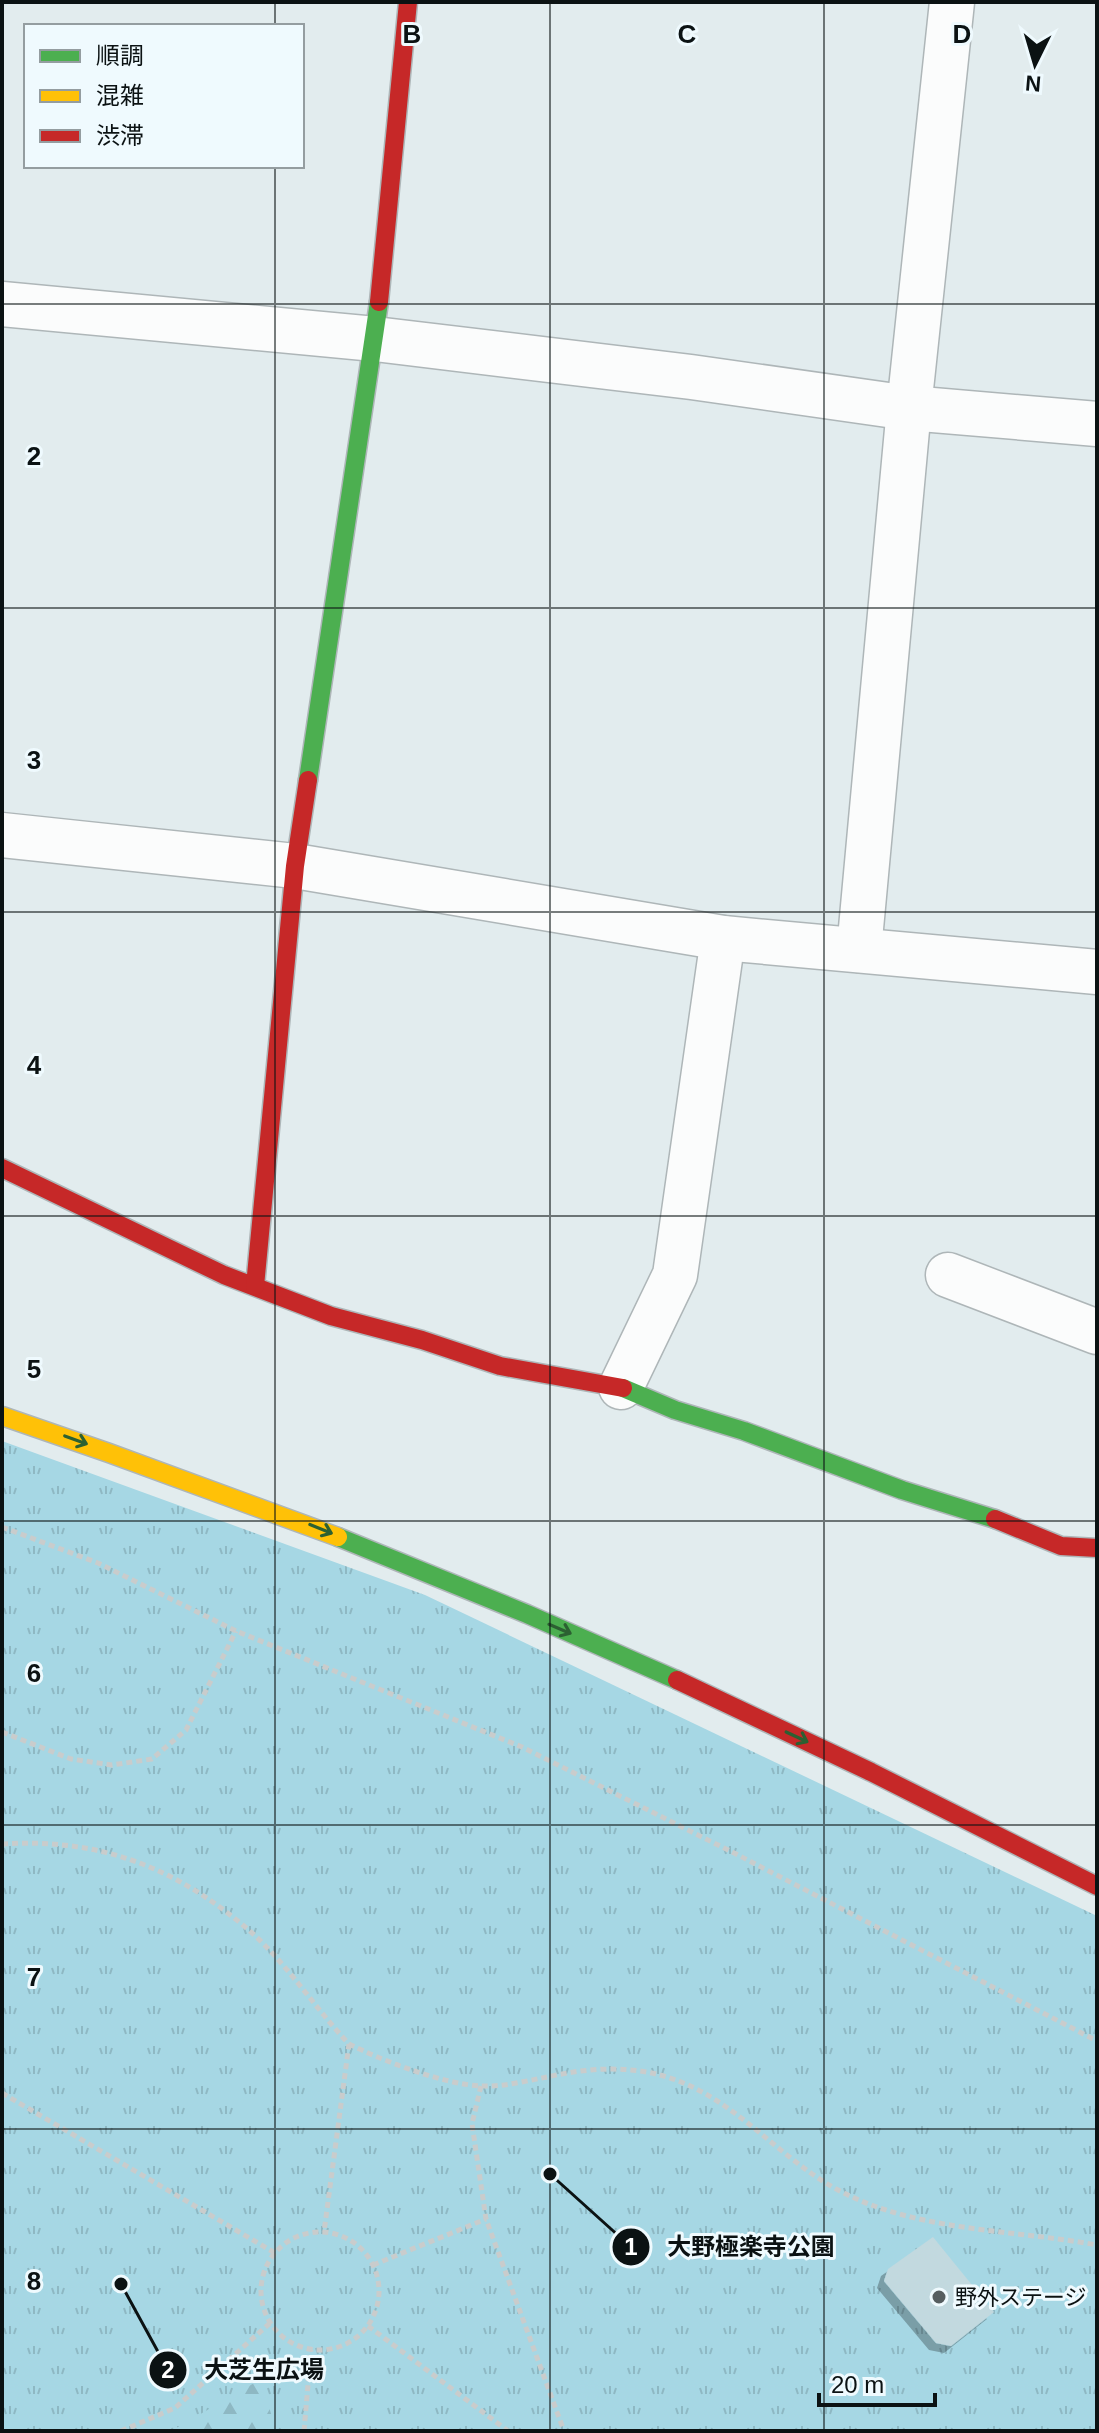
<svg xmlns="http://www.w3.org/2000/svg" width="1099" height="2433" font-family="Arial,'Noto Sans JP',sans-serif">
<style>
.grass{fill:url(#grass-tufts)}
.forest{fill:url(#forest-firs)}
.building{fill:#c2d9df;filter:url(#shadow)}
.lines{fill:none;stroke-linecap:round;stroke-linejoin:round}
.street-casing{stroke:#aeb6b8;stroke-width:47}
.fast-casing{stroke:#aeb6b8;stroke-width:21}
.slow-casing{stroke:#aeb6b8;stroke-width:21}
.jam-casing{stroke:#aeb6b8;stroke-width:21}
.path{stroke:#c9cccc;stroke-width:5;stroke-dasharray:6 4;stroke-linecap:butt}
.street{stroke:#fbfcfc;stroke-width:44}
.fast{stroke:#4caf50;stroke-width:18}
.slow{stroke:#ffc107;stroke-width:18}
.jam{stroke:#c62828;stroke-width:18}
.oneway{stroke:#2c6032}
.grid{fill:none;stroke:#0b1213;stroke-width:2;stroke-opacity:0.55}
.poi-dot{fill:#565e60;stroke:#effafe;stroke-width:3}
.labels{text-anchor:middle;dominant-baseline:central;stroke-width:6;stroke-linejoin:round;paint-order:stroke}
.poi-label{font-size:22px;fill:#0b1213;stroke:#effafe;text-anchor:start}
.grid-label{font-size:26px;text-anchor:middle;font-weight:bold;fill:#0b1213;stroke:#effafe;stroke-width:6;stroke-linejoin:round;paint-order:stroke}
.leader{fill:none;stroke:#0b1213;stroke-width:3}
.callout-dot{fill:#0b1213;stroke:#effafe;stroke-width:3}
.mark-label{font-size:24px;text-anchor:middle;font-weight:bold;fill:#fff}
.callout-label{font-size:24px;text-anchor:middle;font-weight:bold;fill:#0b1213;stroke:#effafe;stroke-width:6;stroke-linejoin:round;paint-order:stroke}
</style>
<defs>
<pattern id="grass-tufts" width="24" height="20" patternUnits="userSpaceOnUse" patternTransform="scale(2)"><rect width="24" height="20" fill="#a6d7e4"/><path d="M3 7l-1-3M5 7V3M7 7l1-3M15 17l-1-3M17 17v-4M19 17l1-3" fill="none" stroke="#8eb8c3"/></pattern>
<pattern id="forest-firs" width="22" height="20" patternUnits="userSpaceOnUse" patternTransform="scale(2)"><rect width="22" height="20" fill="#a6d7e4"/><path d="M5 1l3.5 6h-7zM16 11l3.5 6h-7z" fill="#8eb8c3"/></pattern>
<filter id="shadow"><feDropShadow dx="-7" dy="7" stdDeviation="0" flood-color="#0004"/></filter>
</defs>
<rect width="100%" height="100%" fill="#e2ecee"/>
<path class="grass" d="M2 1441 425 1595 1097 1916V2431H2Z"/>
<path class="forest" d="M261 2379 276 2431H171Z"/>
<path class="building" d="M933 2237 994 2312 951 2346 936 2343 884 2281 888 2269Z"/>
<g class="lines">
<defs>
<g id="street">
<path d="M2 304 375 339 691 377 909 408 1097 424"/>
<path d="M2 835 295 866 723 938 1097 972"/>
<path d="M859 950 909 408 952 2"/>
<path d="M948 1275 1097 1332"/>
<path d="M621 1387 675 1275 723 938"/>
</g>
<g id="fast">
<path d="M308 780 379 302"/>
<path d="M623 1388 675 1410 744 1431 902 1490 995 1519"/>
<path d="M338 1537 527 1614 677 1680"/>
</g>
<path id="slow" d="M2 1416 109 1453 338 1537"/>
<g id="jam">
<path d="M379 302 408 2"/>
<path d="M2 1168 224 1275 331 1316 422 1340 500 1366 623 1388"/>
<path d="M255 1286 295 866 308 780"/>
<path d="M995 1519 1061 1546 1097 1548"/>
<path d="M677 1680 871 1772 1097 1886"/>
</g>
</defs>
<use href="#street" class="street-casing"/>
<use href="#fast" class="fast-casing"/>
<use href="#slow" class="slow-casing"/>
<use href="#jam" class="jam-casing"/>
<g class="path">
<path d="M2 1527 98 1563 236 1631 522 1747 736 1854 1097 2041"/>
<path d="M2 1732 71 1759 112 1765 152 1759 186 1730 236 1631"/>
<path d="M2 1844C96 1838 171 1865 244 1926 284 1959 313 2006 349 2044L324 2232"/>
<path d="M349 2044C383 2061 443 2084 481 2086 503 2087 526 2081 547 2077 587 2068 628 2065 667 2077 735 2098 777 2157 838 2190 917 2232 1010 2229 1097 2245"/>
<path d="M481 2086 472 2124 486 2219 564 2431"/>
<path d="M2 2093 275 2253"/>
<circle cx="320" cy="2291" r="59"/>
<path d="M373 2265 486 2219"/>
<path d="M368 2326 508 2431"/>
<path d="M121 2431 175 2408 270 2323"/>
<path d="M304 2431 311 2350"/>
</g>
<use href="#street" class="street"/>
<use href="#fast" class="fast"/>
<use href="#slow" class="slow"/>
<use href="#jam" class="jam"/>
</g>
<defs><path id="oneway-shaft" d="M-6 0H5M1.5-3L5.5 0L1.5 3" fill="none" stroke-width="1.6" stroke-linecap="round" stroke-linejoin="round" transform="scale(2)"/></defs>
<g class="oneway">
<use href="#oneway-shaft" transform="translate(76 1440) rotate(20)"/>
<use href="#oneway-shaft" transform="translate(321 1529) rotate(22)"/>
<use href="#oneway-shaft" transform="translate(560 1629) rotate(23)"/>
<use href="#oneway-shaft" transform="translate(797 1737) rotate(25)"/>
</g>
<path class="grid" d="M275 2V26M550 2V2431M824 2V2431M275 166V2431M2 304H1097M2 608H1097M2 912H1097M2 1216H1097M2 1521H1097M2 1825H1097M2 2129H1097"/>
<circle class="poi-dot" cx="939" cy="2297" r="8"/>
<g class="labels">
<g class="poi-label">
<text x="955" y="2297">野外ステージ</text>
</g>
</g>
<g class="grid-label">
<text x="412" y="43">B</text>
<text x="687" y="43">C</text>
<text x="962" y="43">D</text>
<text x="34" y="465">2</text>
<text x="34" y="769">3</text>
<text x="34" y="1074">4</text>
<text x="34" y="1378">5</text>
<text x="34" y="1682">6</text>
<text x="34" y="1986">7</text>
<text x="34" y="2290">8</text>
</g>
<path class="leader" d="M550 2174L631 2247M121 2284L168 2370"/>
<g class="callout-dot">
<circle cx="550" cy="2174" r="8"/>
<circle cx="121" cy="2284" r="8"/>
<circle cx="631" cy="2247" r="20"/>
<circle cx="168" cy="2370" r="20"/>
</g>
<g class="mark-label">
<text x="631" y="2255">1</text>
<text x="168" y="2378">2</text>
</g>
<g class="callout-label">
<text x="751" y="2255">大野極楽寺公園</text>
<text x="264" y="2378">大芝生広場</text>
</g>
<rect width="1099" height="2433" fill="none" stroke="#0b1213" stroke-width="8"/>
<rect x="24" y="24" width="280" height="144" fill="#effafe" stroke="#949da0" stroke-width="2"/>
<rect x="40" y="50" width="40" height="12" fill="#4caf50" stroke="#949da0" stroke-width="2"/>
<text x="96" y="64" font-size="24" fill="#0b1213">順調</text>
<rect x="40" y="90" width="40" height="12" fill="#ffc107" stroke="#949da0" stroke-width="2"/>
<text x="96" y="104" font-size="24" fill="#0b1213">混雑</text>
<rect x="40" y="130" width="40" height="12" fill="#c62828" stroke="#949da0" stroke-width="2"/>
<text x="96" y="144" font-size="24" fill="#0b1213">渋滞</text>
<g transform="translate(1035 64) rotate(185)" stroke="#effafe" stroke-width="6" paint-order="stroke">
<path d="M0-6L14 30L0 20L-14 30Z" fill="#0b1213"/>
<text y="-12" font-size="22" font-weight="bold" text-anchor="middle" fill="#0b1213">N</text>
</g>
<path d="M819 2393v12h116v-12" fill="none" stroke="#0b1213" stroke-width="4"/>
<text x="831" y="2393" font-size="24" fill="#0b1213" stroke="#effafe" stroke-width="6" paint-order="stroke">20 m</text>
</svg>
